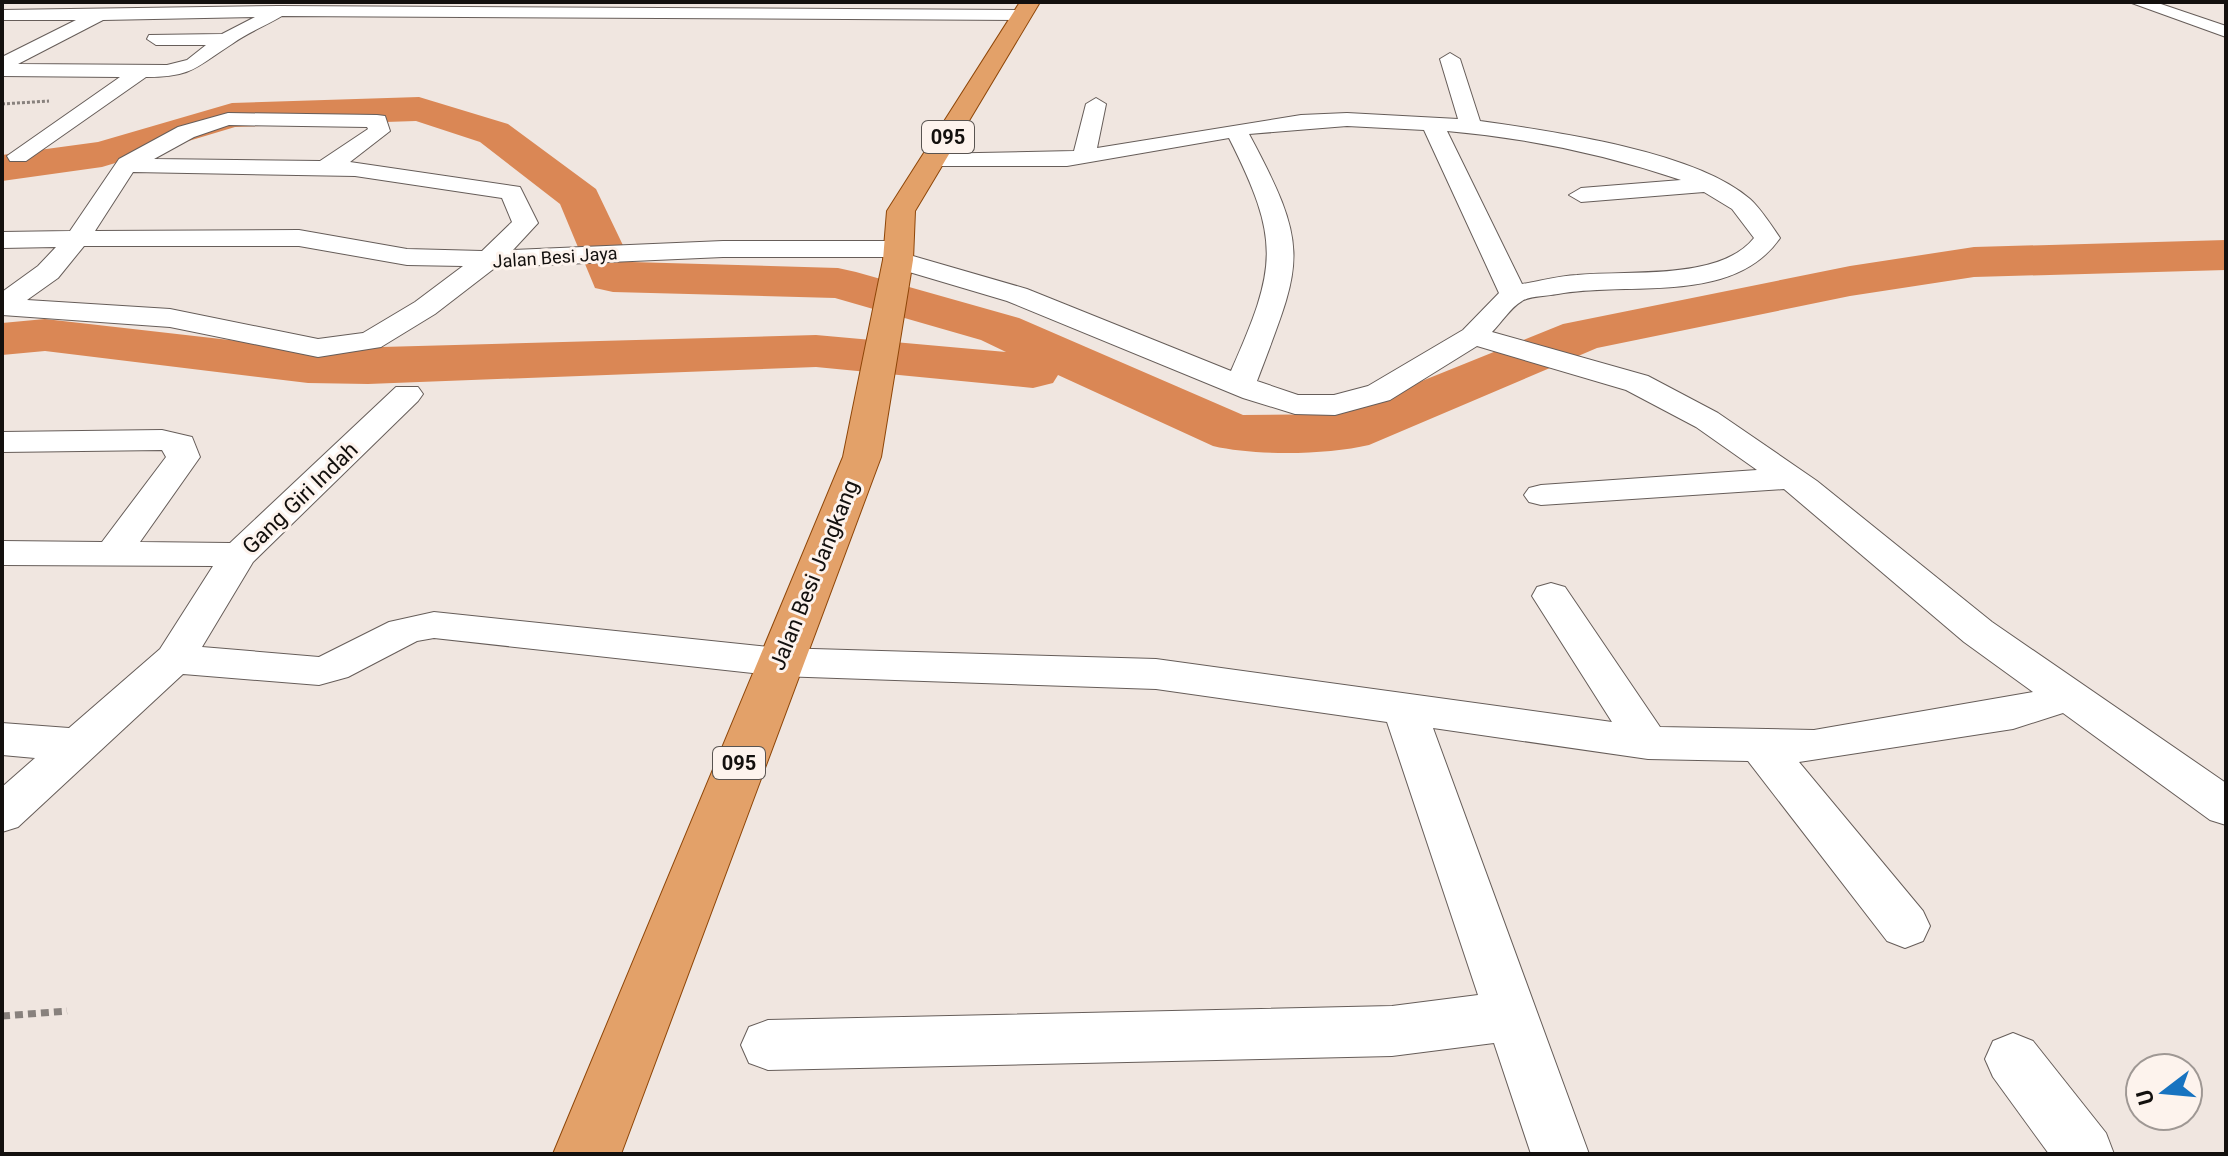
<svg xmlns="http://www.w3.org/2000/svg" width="2228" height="1156" font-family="Roboto,sans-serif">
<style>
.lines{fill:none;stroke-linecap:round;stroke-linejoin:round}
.river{fill:#da8755;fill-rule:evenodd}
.minor-casing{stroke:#665d59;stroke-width:2}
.primary-casing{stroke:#8e4608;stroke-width:2}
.path-far1{stroke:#88817d;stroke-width:3;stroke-dasharray:3 2;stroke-linecap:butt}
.path{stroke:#88817d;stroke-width:7;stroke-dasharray:8 5;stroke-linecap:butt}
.minor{fill:#fff;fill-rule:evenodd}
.primary{fill:#e3a169;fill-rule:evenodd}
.labels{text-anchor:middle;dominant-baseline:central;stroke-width:6;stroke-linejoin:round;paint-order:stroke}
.far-street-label{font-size:18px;fill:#13100e;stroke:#fdf3ed}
.shield{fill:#fdf3ed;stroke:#595451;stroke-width:2}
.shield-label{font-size:20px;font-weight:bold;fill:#13100e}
.street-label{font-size:22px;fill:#13100e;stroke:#fdf3ed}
</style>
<rect width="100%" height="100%" fill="#f0e6e0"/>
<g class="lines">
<path class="river" d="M419 97 508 124 596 189 631 262 838 268 856 272 1019 318 1243 415 1340 414 1563 324 1850 266 1974 247 2226 240V270L1974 277 1850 296 1597 348 1369 445C1327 455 1255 456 1213 446L1058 375 1053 383 1033 388 816 367 368 384 308 383 45 351 2 355V323L45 319 308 349 816 335 1006 352 981 340 835 298 613 292 595 288 560 204 480 142 416 121 235 127 102 167 2 181V155L98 142 232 103Z"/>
<defs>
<g id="minor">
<path d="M2129 2H2155L2226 26V37Z"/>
<path d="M279 6 1021 10 1030 15 1021 20 282 16C265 26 247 33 232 44 196 67 193 77 146 77L26 161H10L7 156 120 77 2 76V57L76 20H2V10ZM255 17 222 34 149 35 147 39 156 45H206L187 60 167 65 18 64 103 20Z"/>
<path d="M1450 53 1460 59 1480 121C1551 131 1696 151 1750 199 1761 209 1771 225 1780 238 1733 306 1629 281 1558 294 1547 296 1530 296 1522 301 1511 307 1501 323 1492 332L1648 376 1718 413 1817 481 1992 622 2226 783V825L2210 820 2063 713 2013 729 1799 762 1923 911 1930 926 1923 941 1905 948 1887 941 1748 761 1648 759 1433 728 1589 1154H1531L1494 1043 1392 1056 768 1070 749 1063 741 1045 749 1027 768 1020 1392 1006 1478 995 1387 722 1156 689 779 676 434 638 417 641 348 677 319 685 183 674 18 827 2 832V787L35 758 2 755V723L69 728 160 649 213 566 2 565V541L102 542 166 457 162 450 2 452V432L162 430 192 437 200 457 140 542 230 543 396 387H418L423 394 418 401 253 562 202 647 319 657 389 622 434 612 779 648 1156 659 1612 722 1532 596 1537 587 1551 583 1565 587 1660 727 1814 730 2033 692 1964 642 1784 489 1541 505 1529 502 1524 495 1529 488 1541 485 1757 470 1696 427 1626 390 1477 346 1390 400 1335 415 1295 414 1243 398 1007 301 889 266 887 257H723L496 267 435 314 381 347 318 357 170 327 2 315V292L38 266 56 247 2 248V232L70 231 119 159 178 127 228 113 377 115 385 116 390 131 350 162 520 187 538 223 513 250 723 241H897L906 243 910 249 906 254 1027 289 1231 371C1277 267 1281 241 1229 138L1067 166H934L923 159 926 154 1074 151 1086 104 1096 98 1106 104 1097 148 1301 115 1347 113 1458 119 1440 59ZM229 125 367 127 368 129 320 161 154 159 194 137ZM1347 126 1424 130 1499 293 1463 330 1368 386 1334 395H1298L1257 381C1302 262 1312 251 1249 134ZM1447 131C1527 138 1604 154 1681 180L1581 188 1569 195 1581 202 1704 192 1732 209 1754 238C1720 281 1628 270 1577 275 1559 276 1540 281 1522 284ZM133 172 355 176 502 198 512 222 482 251 407 249 299 230 95 231ZM84 246H299L407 265 463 266 415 302 363 333 318 339 170 309 27 300 58 278Z"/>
<path d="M2013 1033 2033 1041 2106 1133 2114 1154H2049L1993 1077 1985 1059 1993 1041Z"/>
</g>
<path id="primary" d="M1020 2H1040L915 211 913 260 881 457 621 1154H553L843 457 883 260 887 211Z"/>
</defs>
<use href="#minor" class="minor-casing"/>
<use href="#primary" class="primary-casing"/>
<path class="path-far1" d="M2 104 49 101"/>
<path class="path" d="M2 1016 67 1011"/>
<use href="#minor" class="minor"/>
<use href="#primary" class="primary"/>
</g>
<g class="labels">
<g class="far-street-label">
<text transform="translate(555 257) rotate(-4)">Jalan Besi Jaya</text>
</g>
<g class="shield">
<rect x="922" y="121" width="52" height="32" rx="6"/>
<rect x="713" y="747" width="52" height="32" rx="6"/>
</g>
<g class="shield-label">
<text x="948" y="137">095</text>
<text x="739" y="763">095</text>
</g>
<g class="street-label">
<text transform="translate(300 498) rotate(-44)">Gang Giri Indah</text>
<text transform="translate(814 575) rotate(-68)">Jalan Besi Jangkang</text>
</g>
</g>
<rect width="2228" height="1156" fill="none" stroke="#13100e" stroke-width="8"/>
<g transform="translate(2164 1092) rotate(254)"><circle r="38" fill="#fdf3ed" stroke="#9f9894" stroke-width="2"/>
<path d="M0-6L14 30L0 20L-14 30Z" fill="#1773c0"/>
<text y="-12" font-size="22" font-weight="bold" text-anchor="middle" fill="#13100e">U</text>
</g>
</svg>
